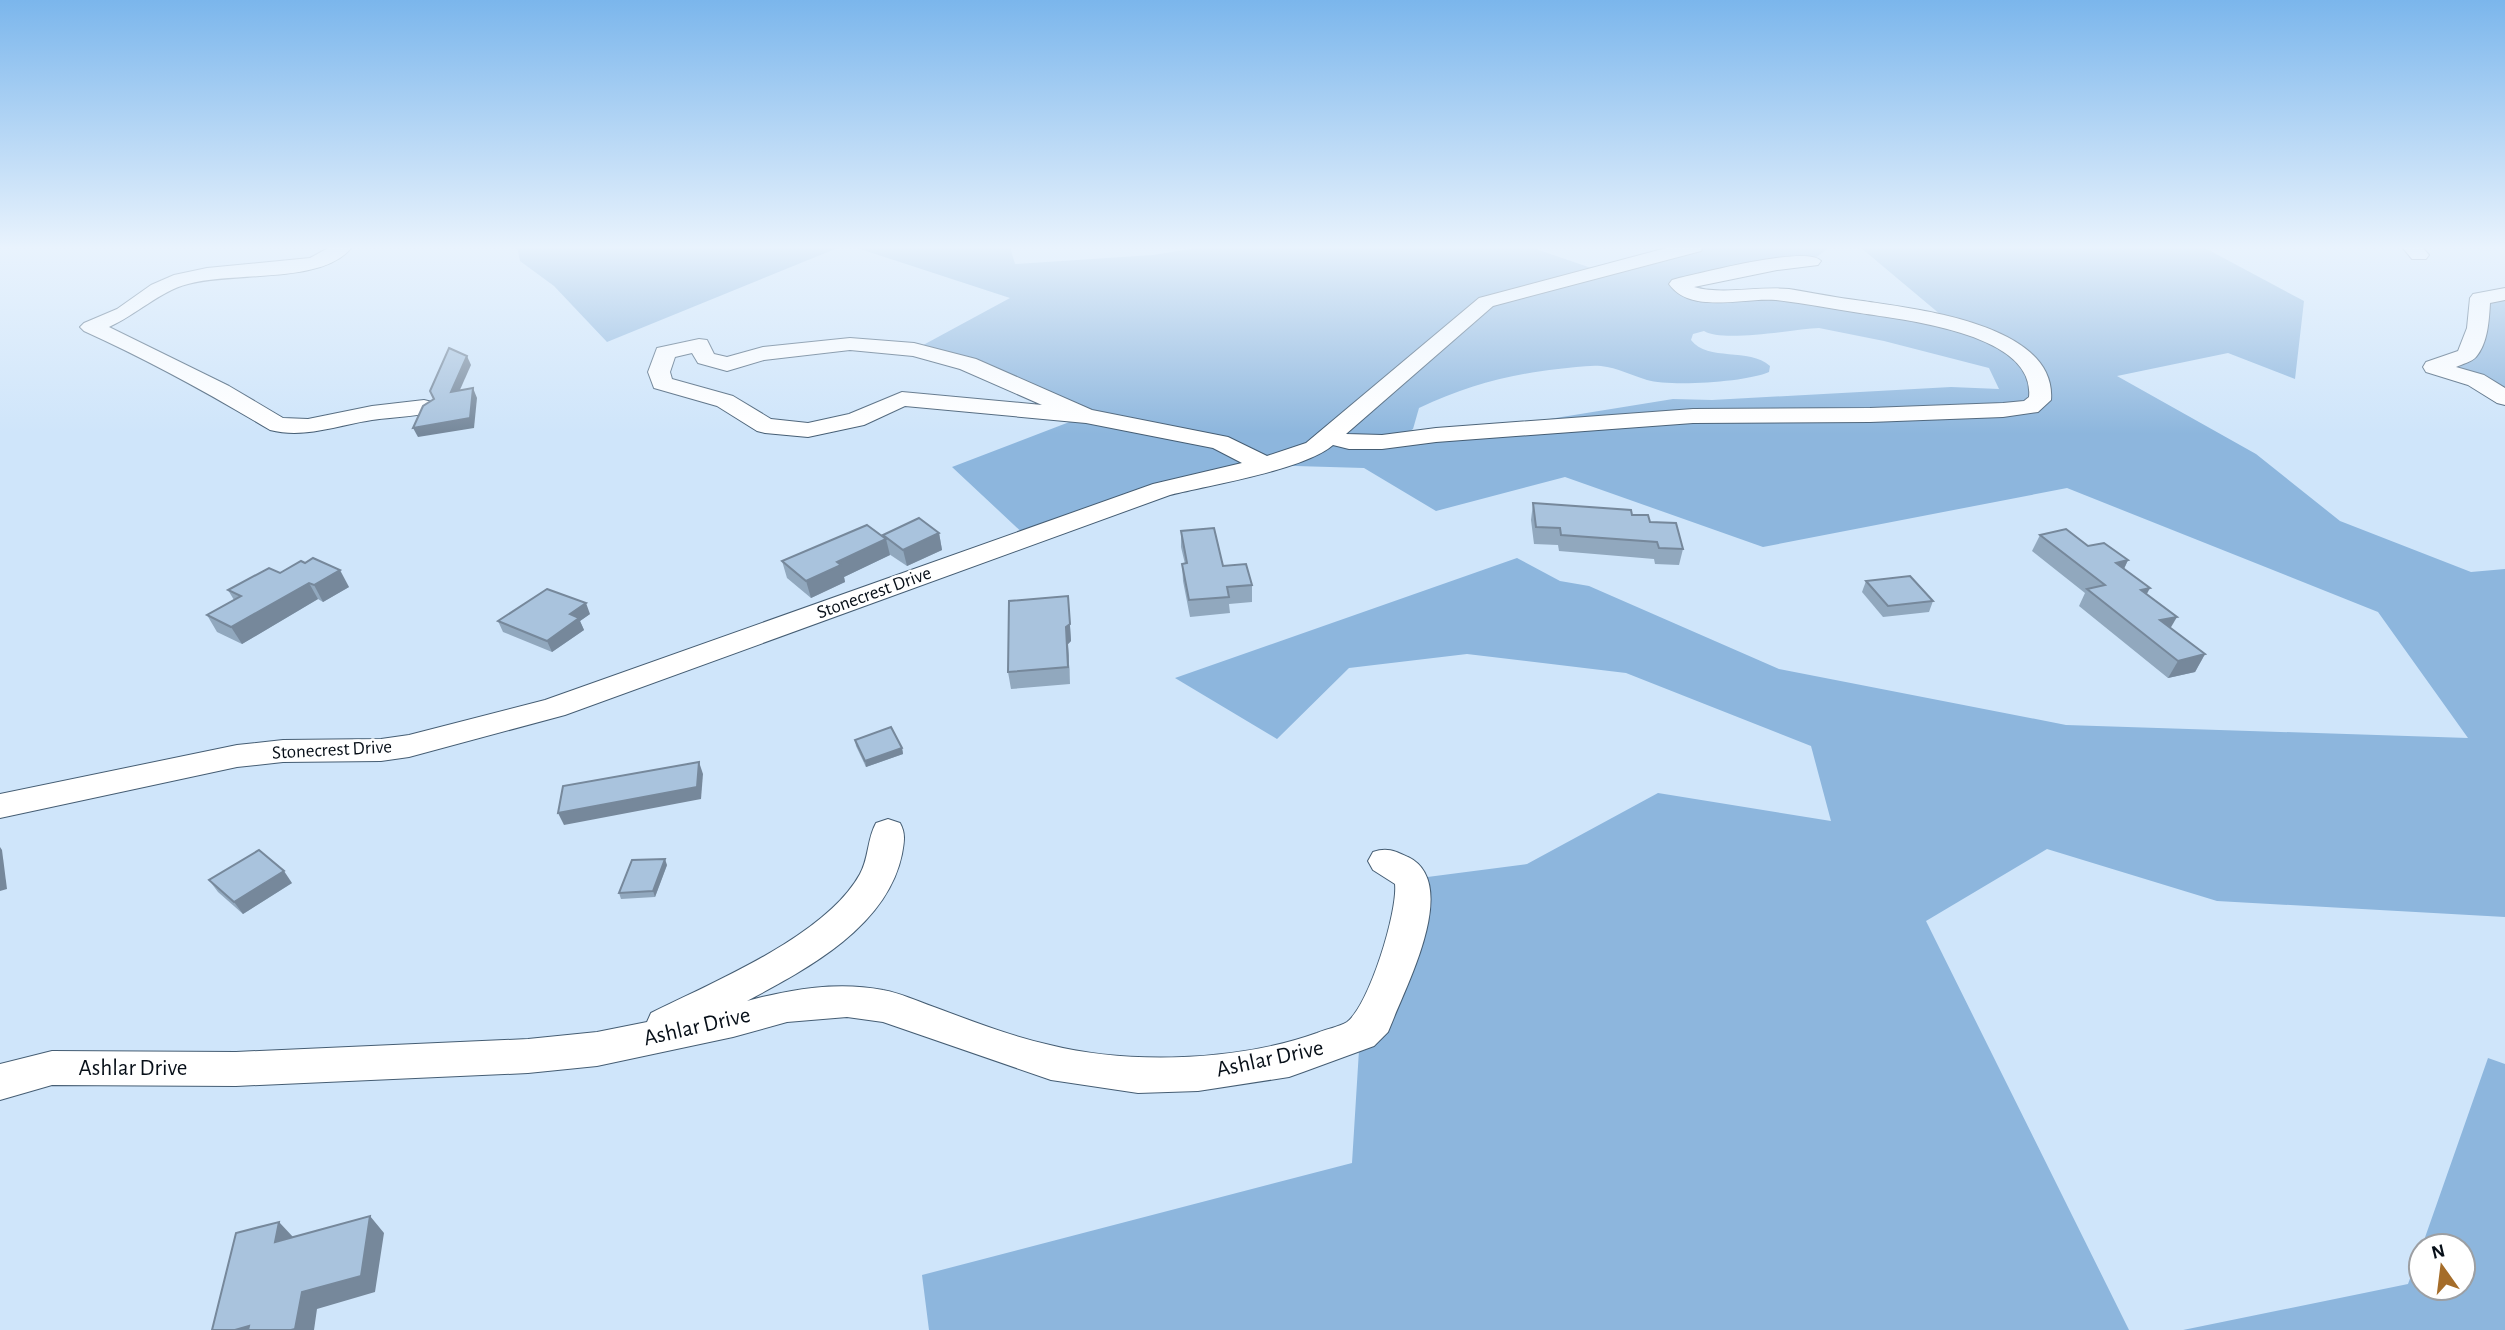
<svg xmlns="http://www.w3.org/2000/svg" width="2505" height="1330" font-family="'Alegreya Sans',sans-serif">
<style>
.green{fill:#8db6dd;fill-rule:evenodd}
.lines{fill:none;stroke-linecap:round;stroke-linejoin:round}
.minor-casing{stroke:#455d73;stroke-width:2}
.minor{fill:#fff;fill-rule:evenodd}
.wall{fill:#91a8be}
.shaded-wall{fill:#76889b}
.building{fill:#a9c3dd;stroke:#76889b;stroke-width:2}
.labels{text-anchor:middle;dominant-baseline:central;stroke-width:5;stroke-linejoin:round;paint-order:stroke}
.street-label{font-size:19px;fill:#070f18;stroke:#fff}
.near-street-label{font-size:23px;fill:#070f18;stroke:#fff}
</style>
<rect width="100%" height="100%" fill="#cfe5fa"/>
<g class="green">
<path d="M517 247H840L607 342 554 286 520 261Z"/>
<path d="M854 247H1010L1015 264 1153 255 1203 247H1530L1603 272 1694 247H1830L1811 261 1692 280 1711 295 1761 293 1947 320 1860 247H2203L2304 301 2295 379 2228 353 2117 376 2256 454 2340 521 2471 572 2505 569V917L2217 901 2047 849 1926 921 2129 1330H929L922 1275 1352 1163 1360 1034 1412 879 1527 864 1658 793 1831 821 1811 746 1626 673 1467 654 1349 668 1277 739 1175 678 1517 558 1560 581 1589 586 1779 669 2066 725 2468 738 2378 612 2067 488 1763 547 1565 477 1436 511 1364 468 1265 465 1028 538 952 467 1085 416 914 350 1010 298ZM1819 328 1884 341 1989 368 1999 389 1951 387 1712 400 1673 399 1537 421 1407 433 1413 429 1419 408C1466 386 1506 375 1558 369 1572 368 1586 365 1601 366 1618 368 1631 375 1647 380 1671 387 1747 382 1769 372L1770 366C1749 347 1708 362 1691 340L1693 334 1704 331C1723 343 1794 329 1819 328Z"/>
<path d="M2505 294V398L2434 367 2467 355 2480 298Z"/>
<path d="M2488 1058 2505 1064V1330H2183L2408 1284 2421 1248V1288H2463V1246H2422Z"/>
</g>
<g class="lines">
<defs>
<g id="minor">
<path d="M330 247H352C323 285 233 271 188 284 160 291 136 315 109 327L229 386 283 418 308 419 372 406 424 400 432 402 436 407 432 412C413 417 392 417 372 420 338 425 305 439 270 430 210 394 148 360 84 331L80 327 84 323 117 309 151 285 174 275 207 268 310 258Z"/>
<path d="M1670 247H1703L1701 251 1493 306 1346 434 1382 435 1436 428 1693 409 1870 408 2003 403 2024 401 2029 397C2036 333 1903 320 1860 313 1832 309 1804 303 1776 300 1743 297 1691 315 1669 284L1672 280 1679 278C1702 273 1808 245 1821 261L1818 265 1777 270 1694 287C1722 295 1759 286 1789 289 1814 293 1838 298 1863 301 1916 309 2057 324 2051 400L2038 412 2003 417 1870 422 1693 423 1436 442 1382 449H1349L1333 445C1304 470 1210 485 1170 495L565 715 409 757 381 761 283 762 237 767 0 818V794L237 745 283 740 381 739 409 735 545 700 1153 484 1242 463 1213 448 1086 423 905 406 864 425 808 437 765 433 757 431 717 406 654 388 648 372 657 348 699 339 707 340 714 354 727 357 763 347 850 338 914 343 976 359 1092 410 1228 437 1267 456 1306 443 1479 298ZM850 350 913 356 960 369 1042 405 902 392 849 414 808 423 771 419 733 396 672 379 670 372 675 357 692 353 698 363 727 371 764 360Z"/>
<path d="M2402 247H2422L2429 255 2426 259H2412Z"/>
<path d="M2505 288V300L2490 303C2489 320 2488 343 2476 357 2472 362 2462 364 2456 367L2484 375 2505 388V405L2497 403 2468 385 2426 372 2423 367 2426 362 2458 351 2467 328 2470 298 2473 294Z"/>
<path d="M888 819 900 823C906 834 904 842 902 854 887 927 807 969 747 1001 791 989 838 981 883 990 900 993 917 1001 934 1007 972 1021 1010 1036 1050 1045 1130 1065 1239 1061 1317 1033 1326 1029 1339 1027 1347 1022 1369 1006 1398 911 1395 884L1373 870 1368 861 1373 852C1387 847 1395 851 1408 857 1460 882 1408 982 1393 1020L1388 1032 1374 1046 1303 1072 1289 1077 1198 1091 1138 1093 1051 1080 883 1022 847 1017 787 1022 733 1037 597 1066 528 1073 236 1086 52 1085 0 1100V1064L52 1051 236 1052 528 1039 597 1032 647 1022 651 1013C713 982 826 936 860 874 869 858 867 839 876 823Z"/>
</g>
</defs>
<use href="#minor" class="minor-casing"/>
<use href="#minor" class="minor"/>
</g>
<g class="wall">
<path d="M1533 503 1650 522 1683 549 1679 565 1655 564 1654 559 1559 551 1558 545 1534 544 1531 520Z"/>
<path d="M1181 531 1223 566 1252 585V602L1229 604 1230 613 1190 617 1183 581 1182 564H1185L1181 547Z"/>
<path d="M939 533 942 550 907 566 889 554 890 555 844 577 845 582 811 598 787 578 782 561 883 537V535Z"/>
<path d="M2040 535 2088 546 2128 560 2124 569 2147 594 2170 628 2205 654 2195 672 2168 678 2079 606 2085 593 2032 551Z"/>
<path d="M280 573 349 587 323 602 318 599 242 644 217 632 207 615 234 600 228 590Z"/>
<path d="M1866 581 1933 601 1929 612 1883 617 1862 592Z"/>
<path d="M1068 596 1071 641 1068 644 1070 684 1011 689 1008 672Z"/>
<path d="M590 614 580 621 584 630 552 652 503 632 498 621Z"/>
<path d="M855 740 902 748 903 754 866 767 856 746Z"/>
<path d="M667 865 655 897 621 899 619 893Z"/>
<path d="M209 880 292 883 243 914 218 892Z"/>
</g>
<g class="shaded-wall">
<path d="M467 356 471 365 455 401 451 392Z"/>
<path d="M473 388 477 398 474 428 418 437 413 428Z"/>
<path d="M939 533 942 550 907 566 903 550Z"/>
<path d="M886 539 890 555 844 577 845 582 811 598 806 581 837 562Z"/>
<path d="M2128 560 2120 577 2116 563Z"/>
<path d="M340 570 349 587 323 602 314 585Z"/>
<path d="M309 583 318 599 242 644 231 627Z"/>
<path d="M2150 588 2141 605V590Z"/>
<path d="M1068 596 1071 641 1068 644 1070 684 1066 627Z"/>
<path d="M586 603 590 614 580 621 584 630 552 652 547 641 570 614Z"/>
<path d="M2177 617 2167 634 2160 620Z"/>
<path d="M2205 654 2195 672 2168 678 2178 661Z"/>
<path d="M902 748 903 754 866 767 865 761Z"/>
<path d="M699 762 703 774 701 799 564 825 558 813Z"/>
<path d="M0 847 2 850 7 889 0 891Z"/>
<path d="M665 859 667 865 655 897 653 891Z"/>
<path d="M284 871 292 883 243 914 234 902Z"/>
<path d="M370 1216 384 1233 375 1292 317 1309 314 1330H291L302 1292Z"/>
<path d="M279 1222 294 1238 275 1242Z"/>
<path d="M249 1326 253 1330H235Z"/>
</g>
<g class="building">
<path d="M449 348 467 356 451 392 473 388 470 418 413 428 423 406 434 399 430 391Z"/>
<path d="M1533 503 1631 510 1632 515H1648L1650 522 1676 523 1683 549 1659 548 1657 542 1561 535 1560 528 1536 527Z"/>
<path d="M919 518 939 533 903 550 883 535Z"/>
<path d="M867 525 886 539 837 562 841 565 806 581 782 561Z"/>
<path d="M1214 528 1223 566 1246 564 1252 585 1227 587 1229 597 1189 600 1182 564 1187 563 1181 531Z"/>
<path d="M2066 529 2088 546 2104 543 2128 560 2116 563 2150 588 2141 590 2177 617 2160 620 2205 654 2178 661 2087 589 2105 585 2040 535Z"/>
<path d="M313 558 340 570 314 585 309 583 231 627 207 615 241 596 228 590 269 568 280 573 301 561 305 563Z"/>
<path d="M1910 576 1933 601 1888 606 1866 581Z"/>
<path d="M547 589 586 603 570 614 579 618 547 641 498 621Z"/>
<path d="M1068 596 1070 624 1066 627 1068 667 1008 672 1009 601Z"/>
<path d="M891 727 902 748 865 761 855 740Z"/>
<path d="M699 762 697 787 558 813 563 786Z"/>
<path d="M259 850 284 871 234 902 209 880Z"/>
<path d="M665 859 653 891 619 893 632 860Z"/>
<path d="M370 1216 361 1276 302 1292 295 1329 291 1330H248L249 1326 235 1330H212L236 1233 279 1222 275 1242Z"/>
</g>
<linearGradient id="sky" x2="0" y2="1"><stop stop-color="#7bb6ec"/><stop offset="0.57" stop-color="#e9f3fd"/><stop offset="1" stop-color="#e9f3fd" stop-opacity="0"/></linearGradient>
<rect width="2505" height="434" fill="url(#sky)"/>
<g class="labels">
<g class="street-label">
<text transform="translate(874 593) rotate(-20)">Stonecrest Drive</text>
<text transform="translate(332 750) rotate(-3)">Stonecrest Drive</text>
</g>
<g class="near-street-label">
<text transform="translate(697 1027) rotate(-13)">Ashlar Drive</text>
<text transform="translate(1270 1059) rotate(-12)">Ashlar Drive</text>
<text x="133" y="1068">Ashlar Drive</text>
</g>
</g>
<g transform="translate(2442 1267) rotate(346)"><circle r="33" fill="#ffffff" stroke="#9c9fa3" stroke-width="2"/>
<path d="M0-5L12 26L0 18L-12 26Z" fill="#a56d2a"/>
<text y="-10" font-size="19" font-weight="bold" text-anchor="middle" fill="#070f18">N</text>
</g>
</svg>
